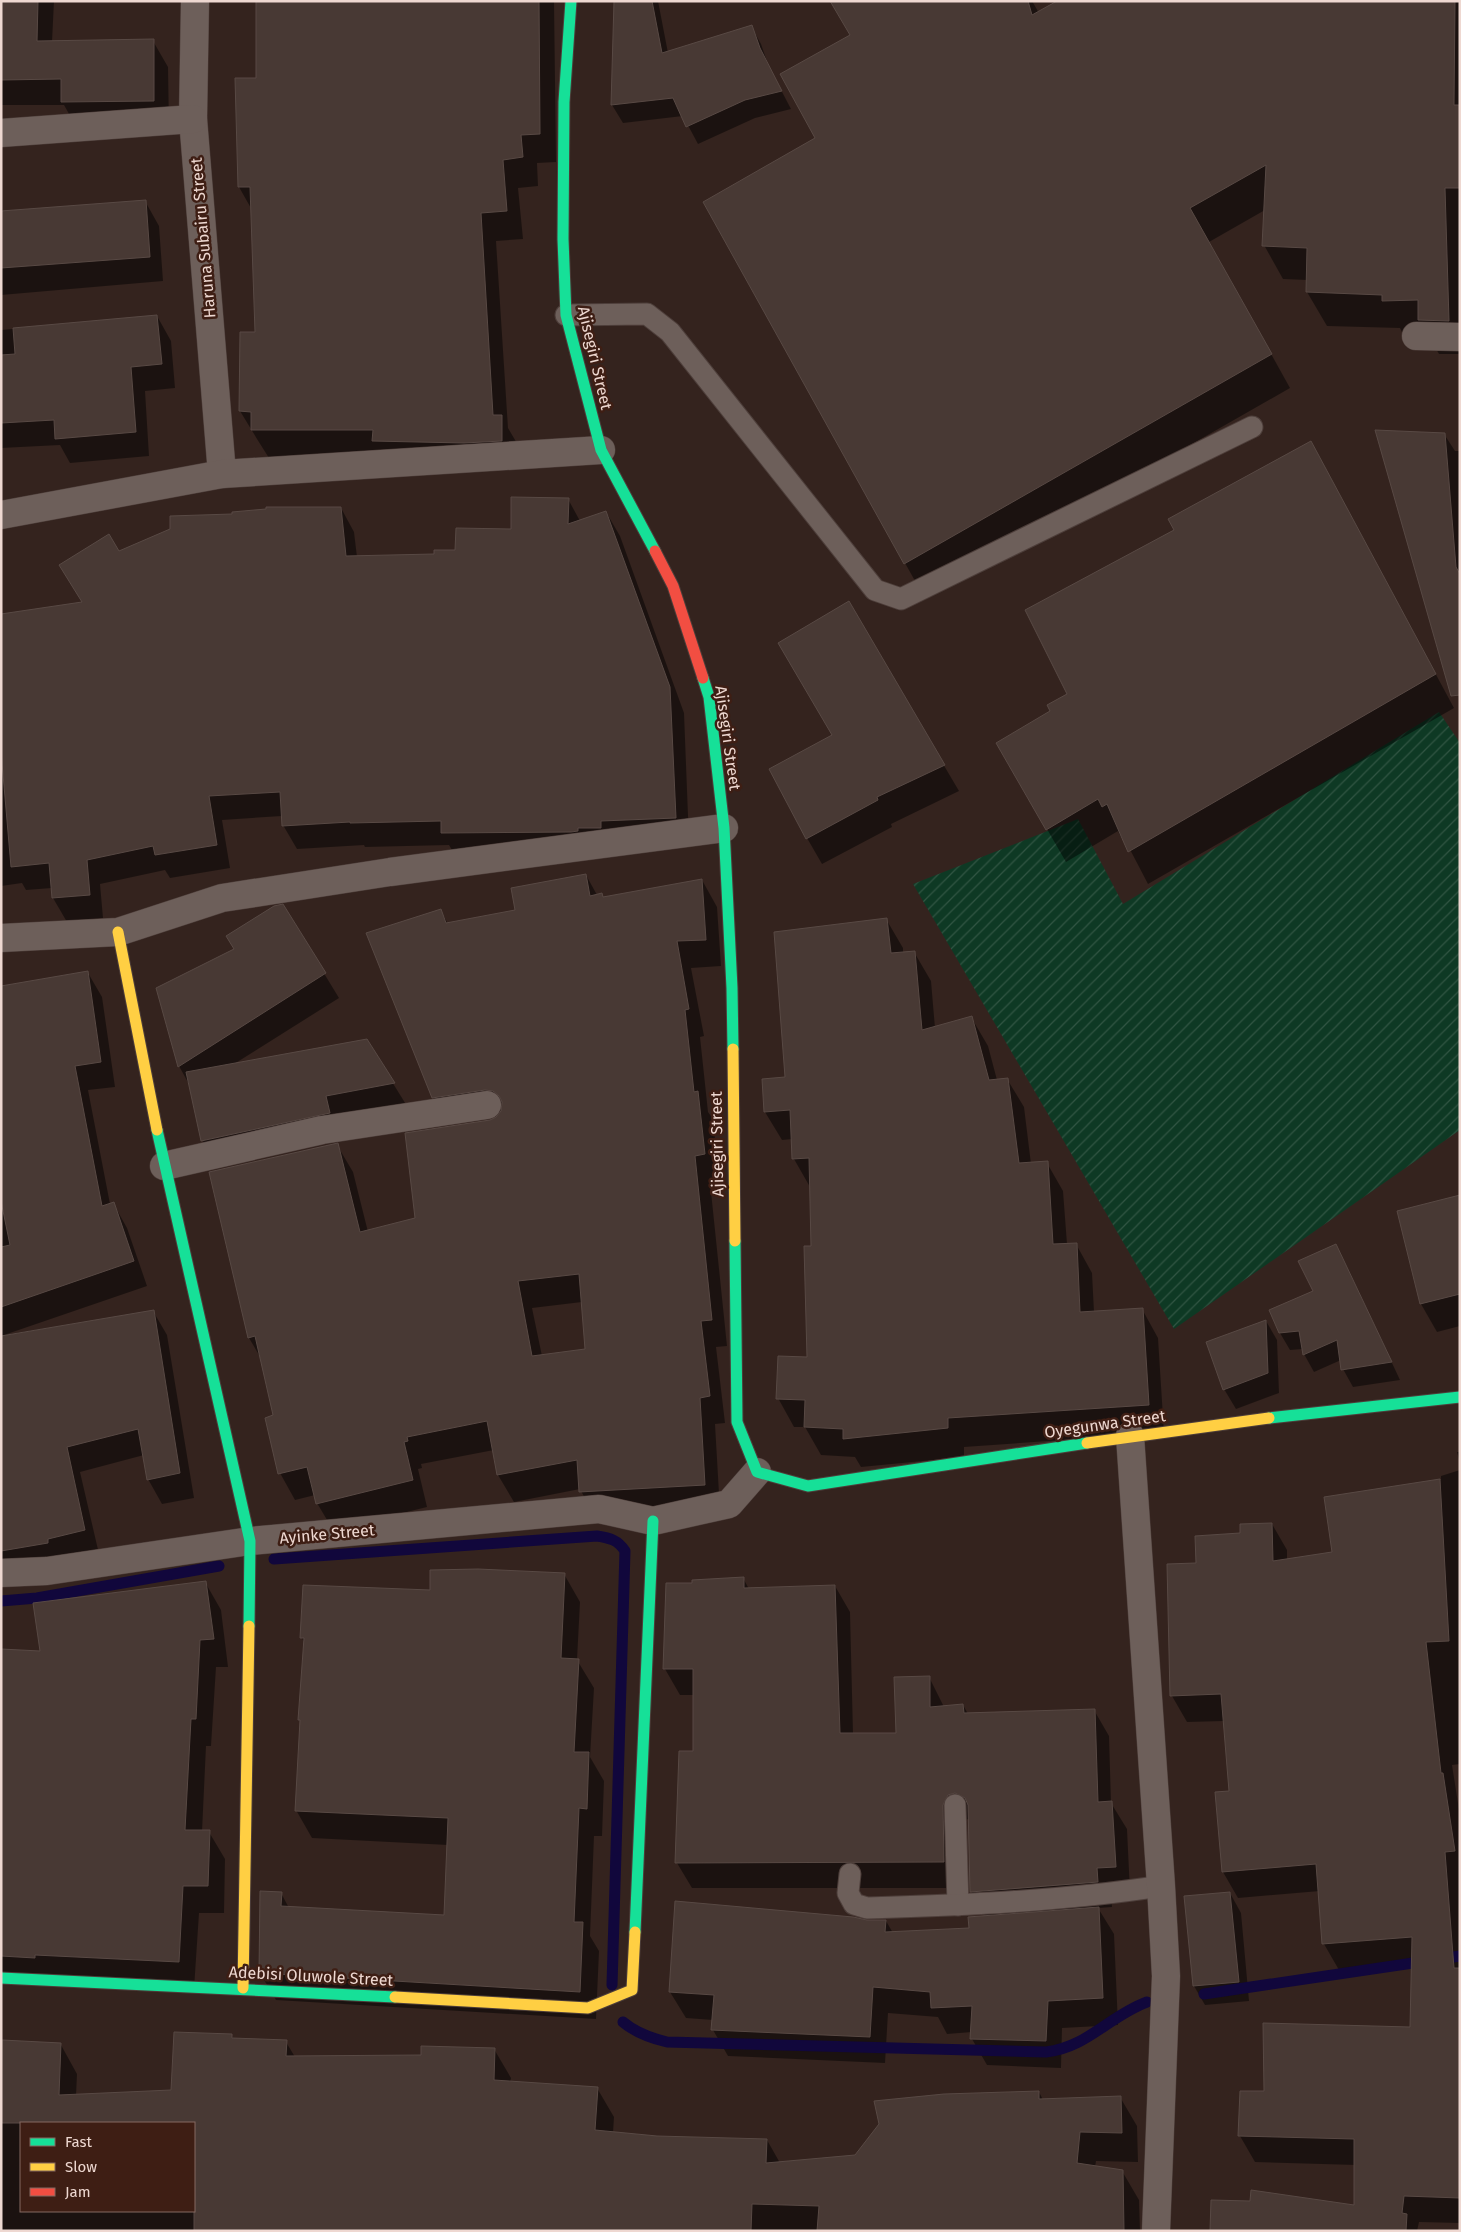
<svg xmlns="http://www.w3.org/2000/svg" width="1461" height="2232" font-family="'Fira Sans',sans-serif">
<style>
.garden{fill:url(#garden-furrows)}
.shadow{fill:#0007;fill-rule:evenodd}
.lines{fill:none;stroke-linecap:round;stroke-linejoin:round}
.stream{stroke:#11073c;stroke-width:11}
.building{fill:#483934;stroke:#584944;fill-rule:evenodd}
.lane-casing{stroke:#4d3e3a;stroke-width:23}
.street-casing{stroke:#4d3e3a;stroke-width:29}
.fast-casing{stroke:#4d3e3a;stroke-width:13}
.slow-casing{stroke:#4d3e3a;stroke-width:13}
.jam-casing{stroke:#4d3e3a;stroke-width:13}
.lane{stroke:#6d5f5a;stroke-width:21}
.street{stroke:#6d5f5a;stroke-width:28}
.fast{stroke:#16e098;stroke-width:11}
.slow{stroke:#ffcf43;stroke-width:11}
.jam{stroke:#f24e42;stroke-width:11}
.labels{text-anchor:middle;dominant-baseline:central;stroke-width:5;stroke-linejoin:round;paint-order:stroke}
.street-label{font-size:16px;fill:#eed8d1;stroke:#3e1e14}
</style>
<defs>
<pattern id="garden-furrows" width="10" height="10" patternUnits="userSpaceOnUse" patternTransform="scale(1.25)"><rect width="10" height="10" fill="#0e3924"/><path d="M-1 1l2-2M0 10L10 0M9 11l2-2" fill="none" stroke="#315543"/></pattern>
</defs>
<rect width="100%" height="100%" fill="#34231e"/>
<path class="garden" d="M1439 712 1460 743V1130L1174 1329 913 884 1078 819 1123 904Z"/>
<g class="shadow">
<path d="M1 1H54L52 42 153 41 168 67 169 127 77 128 64 105H1Z"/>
<path d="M257 1H554L556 162 537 163 538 186 518 188 523 239 496 241 508 428 518 445 269 458 257 439 240 411 257 333 252 210 239 187 257 79Z"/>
<path d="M616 1H658L668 53 751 26 761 44 769 67 791 109 755 118 698 144 683 116 623 123 612 105Z"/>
<path d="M843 1H1032L1039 13 1059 1H1460V354H1439L1428 334H1403L1400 328 1327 326 1307 292V280L1283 279 1264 245 1265 210 1209 242 1290 388 924 597 905 563 817 139 851 35Z"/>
<path d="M145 201 159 226 163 281 1 295V208L4 212Z"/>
<path d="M157 316 171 341 175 388 145 391 149 456 70 463 60 445 1 448V330Z"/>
<path d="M1444 434 1455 451H1460V695Z"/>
<path d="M1329 476 1454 708 1148 884 1124 838 1122 839 1118 831 1066 862 998 744 1052 712 1068 694Z"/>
<path d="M568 499 580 521 606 512 620 536 684 713 689 841 456 857 449 845 365 847 364 845 297 849 283 825 282 816 222 820 230 868 170 878 165 870 100 884 103 918 67 922 53 898 52 888 26 890 22 883 1 886V609L3 615 84 604 119 553 233 515 341 508 354 532 357 557 435 555 456 551 512 530Z"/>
<path d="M848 603 959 791 891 824 892 827 822 864 807 838 833 736Z"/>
<path d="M586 875 597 895 604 898 702 880 717 907 721 966 691 968 704 1036 700 1037 708 1112 713 1119 719 1181 710 1182 727 1346 716 1347 725 1423 715 1424 720 1511 596 1519 580 1489 514 1502 498 1475 494 1450 421 1464 422 1468 418 1469 427 1507 333 1530 317 1503 315 1495 295 1500 280 1473 274 1416 262 1360 249 1338 210 1173 337 1145 353 1172 368 1232 416 1219 490 1122 500 1116 449 1124 433 1097 441 911 448 924 517 911ZM582 1302 586 1350 542 1356 532 1308Z"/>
<path d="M283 906 339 998 234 1064 366 1040 407 1106 216 1164 203 1141 190 1086 179 1066 158 989 235 950Z"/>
<path d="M886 919 903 948V953L914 952 931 981 935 1028 971 1017 988 1046 997 1080 1007 1079 1024 1107 1031 1164 1047 1163 1063 1191 1067 1244H1076L1092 1273 1094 1312 1142 1309 1158 1338 1164 1433 964 1447V1457L861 1467 855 1457 821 1455 805 1427H794L778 1398 809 1359 812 1247 810 1187 794 1159 793 1139 782 1140 765 1112Z"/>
<path d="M88 973 102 997 115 1087 88 1090 110 1204 113 1203 127 1228 147 1286 4 1335 153 1311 167 1335 194 1498 162 1504 148 1479 144 1455 80 1472 99 1554 1 1577V987Z"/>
<path d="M1460 1196V1326L1437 1332 1421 1304Z"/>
<path d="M1335 1245 1345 1263 1400 1380 1353 1387 1343 1369 1341 1360 1314 1372 1304 1354 1303 1349 1290 1350 1280 1333 1314 1292Z"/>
<path d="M1266 1321 1277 1340 1279 1393 1236 1409 1224 1389Z"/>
<path d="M1457 1452H1460V1463Z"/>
<path d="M1460 1470V1764L1452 1765 1460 1816V2223L1419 2222 1417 2231H1211L1356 2207V2165L1255 2162 1240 2136 1265 2092 1411 2028 1413 1964 1339 1970 1324 1944 1320 1891 1238 1898 1223 1872 1230 1792 1224 1721 1187 1722 1172 1696 1198 1564 1242 1534 1272 1524 1287 1550V1560L1333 1553 1325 1498 1441 1480V1476Z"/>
<path d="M564 1574 580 1602 577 1660 594 1688 590 1757 604 1781 602 1836H594L590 1936 599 1951 596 2019 276 2000 260 1973 281 1893 289 1908 445 1917 448 1845 312 1838 296 1810 301 1722 299 1719 304 1642 302 1638 431 1591Z"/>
<path d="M743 1578 749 1589 835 1586 850 1612 853 1734H897L929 1677 944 1707 963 1705 968 1714 1094 1710 1109 1736 1111 1803 1127 1829 1130 1892 1111 1893 1112 1907 1098 1908 1114 1934 1118 2025 1062 2028 1061 2068 987 2065 972 2039V2032L947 2034 938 2017 888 2013 885 2063 728 2056 713 2030V2020L686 2018 670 1992 867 1922 886 1921 893 1933 970 1930 986 1917 971 1891 969 1819 963 1820 958 1888H692L677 1863 694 1753V1695H680L665 1669 693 1584Z"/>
<path d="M205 1582 221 1610 228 1667H216L211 1746H206L202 1832H209L225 1859 224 1913H199L194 1989 1 1983V1650L42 1652Z"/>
<path d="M1230 1893 1241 1913 1249 2001 1205 2005 1194 1986Z"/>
<path d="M232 2036 234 2039 286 2042 295 2057 422 2056 494 2049 511 2078 510 2082 597 2088 614 2117 613 2133 657 2137 767 2140 780 2163 855 2156 1039 2092 1043 2100 1120 2097 1137 2126 1138 2162 1096 2161 1095 2167 1122 2171 1139 2200 1140 2231H1V2047L61 2045 77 2074 76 2096 172 2091ZM21 2123H194V2211H21Z"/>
</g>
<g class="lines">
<g class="stream">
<path d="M274 1559 597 1536C610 1538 618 1540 625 1551L612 1985"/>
<path d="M1 1601 37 1598 219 1566"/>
<path d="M1204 1994 1460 1956"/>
<path d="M623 2022C636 2033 650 2038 667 2042L1046 2052C1088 2047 1109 2016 1147 2002"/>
</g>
</g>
<g class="building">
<path d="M1 1H38L37 41 154 39V101L61 102V79L1 80Z"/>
<path d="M256 1H539L540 134 521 135 523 157 503 160 507 211 481 213 493 415H502V441L464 443 372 441 373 430H251V412L239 411 240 332H255L250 187H238L235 78H256Z"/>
<path d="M614 1H652L662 53 752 25 760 48 782 91 745 100 686 127 673 98 611 105Z"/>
<path d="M830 1H1028L1032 15 1057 1H1455L1454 105H1460V188H1445L1449 321 1418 320V300L1382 301V295L1306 292 1307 248 1262 246 1266 165 1190 208 1272 354 904 564 703 202 815 138 780 74 850 35Z"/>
<path d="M146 200 150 257 1 268V211Z"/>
<path d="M157 315 162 364 131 367 136 432 55 439 54 420 1 423V355L15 354 13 328Z"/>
<path d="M1375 430 1445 433 1456 567 1460 574V695L1451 696Z"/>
<path d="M1311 441 1436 674 1128 852 1107 804 1102 807 1098 799 1046 830 996 743 1050 711 1047 705 1067 694 1025 610 1174 530 1168 519Z"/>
<path d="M511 497 569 498 568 524 606 511 670 687 676 818 601 821V828H578V831L571 832 441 833V821L350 823V822L282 826 280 792 209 796 217 845 155 855 153 846 87 860 90 895 52 898 49 863 11 867 1 751V614L82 602 59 565 109 534 119 551 170 529V516L232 514V512L266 509V507H341L346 556 434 554V550H455L456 528 511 529Z"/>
<path d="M849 601 945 765 877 797 878 800 806 839 769 769 832 735 778 643Z"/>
<path d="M586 874 590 896 602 893 603 897 702 879 706 940 677 941 689 1009 685 1010 694 1092 698 1091 705 1154 695 1156 712 1320 701 1321 710 1396 700 1398 705 1485 579 1492 577 1460 497 1475 487 1421 407 1437 408 1441 404 1442 413 1480 316 1504 307 1467 278 1474 265 1418 273 1415 255 1336 248 1338 209 1172 338 1143 360 1232 415 1218 405 1133 490 1120 496 1117 501 1111 502 1102 499 1096 493 1091 485 1090 432 1098 366 933 441 909 446 923 515 910 511 888ZM579 1274 585 1349 532 1356 518 1281Z"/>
<path d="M283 904 326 973 178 1067 156 988 234 949 226 936 274 906Z"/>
<path d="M887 918 891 953 915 951 922 1030 972 1016 989 1080 1008 1078 1019 1163 1048 1161 1053 1244 1077 1243 1080 1312 1143 1308 1149 1405 948 1418V1428L843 1439V1429L804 1427 805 1400 776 1399 778 1356 807 1357 804 1246H811L809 1158 792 1159 790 1110 764 1112 762 1079 785 1077 774 932Z"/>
<path d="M88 971 101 1062 75 1066 102 1206 114 1202 134 1261 1 1307V1247L10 1245 1 1201V986Z"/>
<path d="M367 1039 395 1083 326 1096 330 1113 201 1141 186 1072Z"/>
<path d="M1460 1195V1294L1420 1304 1397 1211Z"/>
<path d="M1336 1244 1392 1362 1341 1370 1337 1340 1303 1355 1299 1331 1279 1333 1269 1310 1313 1291 1298 1261Z"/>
<path d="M154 1310 180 1473 147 1480 138 1429 67 1447 85 1530 48 1539V1543L1 1551V1336Z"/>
<path d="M1266 1320 1268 1373 1223 1390 1206 1342Z"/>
<path d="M1440 1479 1449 1641 1426 1642 1441 1773H1443L1455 1851 1445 1852 1454 1968H1460V2198L1404 2196 1402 2213 1407 2214 1406 2231H1210L1211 2200 1250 2201 1251 2190 1354 2205V2139L1238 2136 1240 2091H1264L1263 2023 1410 2027 1412 1937 1322 1944 1316 1864 1222 1872 1215 1792 1229 1791 1221 1694 1170 1696 1167 1564 1196 1563 1195 1536 1240 1533V1524L1272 1523 1273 1561 1332 1552 1324 1497Z"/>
<path d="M478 1569 565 1573 561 1658 579 1659 574 1752H589L587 1809 579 1808 574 1922H583L580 1992 259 1973 260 1891 282 1892 281 1906 444 1915 448 1818 295 1811 300 1720H298L304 1638H300L303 1585 430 1590V1570Z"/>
<path d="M744 1577V1588L835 1585 840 1733H896L894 1677 930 1676V1707L963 1704 964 1713 1095 1709 1098 1802 1112 1801 1116 1867 1097 1868 1098 1882 970 1892 968 1805 965 1798 955 1793 948 1795 943 1805 944 1862 675 1863 679 1751H693V1669H663L666 1583H692V1580Z"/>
<path d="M206 1581 214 1639 200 1640 196 1719H191L185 1830H210L208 1886H183L179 1962 35 1955V1958L1 1956V1649L40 1651 33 1603Z"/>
<path d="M1230 1892 1239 1982 1193 1986 1184 1896Z"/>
<path d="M675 1901 853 1917 867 1920H886L885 1932 969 1928 968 1917 1099 1907 1103 1998 1048 2001 1046 2041 970 2039 972 2006 931 2008 930 1992 873 1987 870 2037 711 2030 714 1995 669 1992Z"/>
<path d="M174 2032 232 2034V2038L287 2040 286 2056 421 2055V2046L495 2048 494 2080 598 2087 595 2130 657 2136 767 2139 766 2163 855 2155 879 2124 874 2101 944 2094 1039 2091V2099L1121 2096 1122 2133 1080 2132 1077 2163 1123 2170 1124 2231H817L819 2206 752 2204 751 2231H194V2123H1L2 2040 61 2043 59 2095 171 2090Z"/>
</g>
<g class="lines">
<defs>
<g id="lane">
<path d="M566 315 647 314 670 332 875 590 901 599 1252 427"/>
<path d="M955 1805 958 1905"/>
<path d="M850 1874 848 1893 854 1904 867 1908C965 1905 1065 1901 1161 1886"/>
</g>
<g id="street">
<path d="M195 1 193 119 222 474"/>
<path d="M1 133 193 119"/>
<path d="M1416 336 1460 337"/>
<path d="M1 515 222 474 601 450"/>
<path d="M1 938 118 932 222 898 390 872 724 828"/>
<path d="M164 1166 322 1130 487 1105"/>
<path d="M1130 1436 1161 1886 1166 1976 1156 2231"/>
<path d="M1 1573 47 1571 250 1541 599 1509 653 1521 729 1504 757 1472"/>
</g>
<g id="fast">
<path d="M571 1 564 102 563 239 566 315 601 450 655 551"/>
<path d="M703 678 709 697 724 828 732 988 733 1049"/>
<path d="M157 1130 250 1541 249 1626"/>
<path d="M735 1241 737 1422 757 1472 808 1486 1087 1443"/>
<path d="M1269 1418 1460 1397"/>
<path d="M635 1932 653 1521"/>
<path d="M1 1978 395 1997"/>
</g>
<g id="slow">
<path d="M118 932 157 1130"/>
<path d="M733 1049 735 1241"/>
<path d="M1087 1443 1269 1418"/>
<path d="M243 1988 249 1626"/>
<path d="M395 1997 588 2008 632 1990 635 1932"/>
</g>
<path id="jam" d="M655 551 673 586 703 678"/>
</defs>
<use href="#lane" class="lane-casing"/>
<use href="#street" class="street-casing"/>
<use href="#fast" class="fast-casing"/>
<use href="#slow" class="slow-casing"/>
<use href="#jam" class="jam-casing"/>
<use href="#lane" class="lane"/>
<use href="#street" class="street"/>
<use href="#fast" class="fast"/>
<use href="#slow" class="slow"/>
<use href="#jam" class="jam"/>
</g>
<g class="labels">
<g class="street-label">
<text transform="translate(203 238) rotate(-95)">Haruna Subairu Street</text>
<text transform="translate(595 358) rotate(77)">Ajisegiri Street</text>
<text transform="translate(728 738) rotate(82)">Ajisegiri Street</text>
<text transform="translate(717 1144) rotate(-91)">Ajisegiri Street</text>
<text transform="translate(1105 1424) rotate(-8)">Oyegunwa Street</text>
<text transform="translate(327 1534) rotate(-5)">Ayinke Street</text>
<text transform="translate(311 1976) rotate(3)">Adebisi Oluwole Street</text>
</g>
</g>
<rect width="1461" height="2232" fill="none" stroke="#eed8d1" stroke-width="5"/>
<rect x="20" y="2122" width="175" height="90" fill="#3e1e14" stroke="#846860"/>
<rect x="30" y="2138" width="25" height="8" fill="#16e098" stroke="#846860"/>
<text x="65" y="2147" font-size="15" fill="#eed8d1">Fast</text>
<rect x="30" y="2163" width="25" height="8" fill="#ffcf43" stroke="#846860"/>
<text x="65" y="2172" font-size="15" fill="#eed8d1">Slow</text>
<rect x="30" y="2188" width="25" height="8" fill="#f24e42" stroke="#846860"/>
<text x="65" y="2197" font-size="15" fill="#eed8d1">Jam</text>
</svg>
